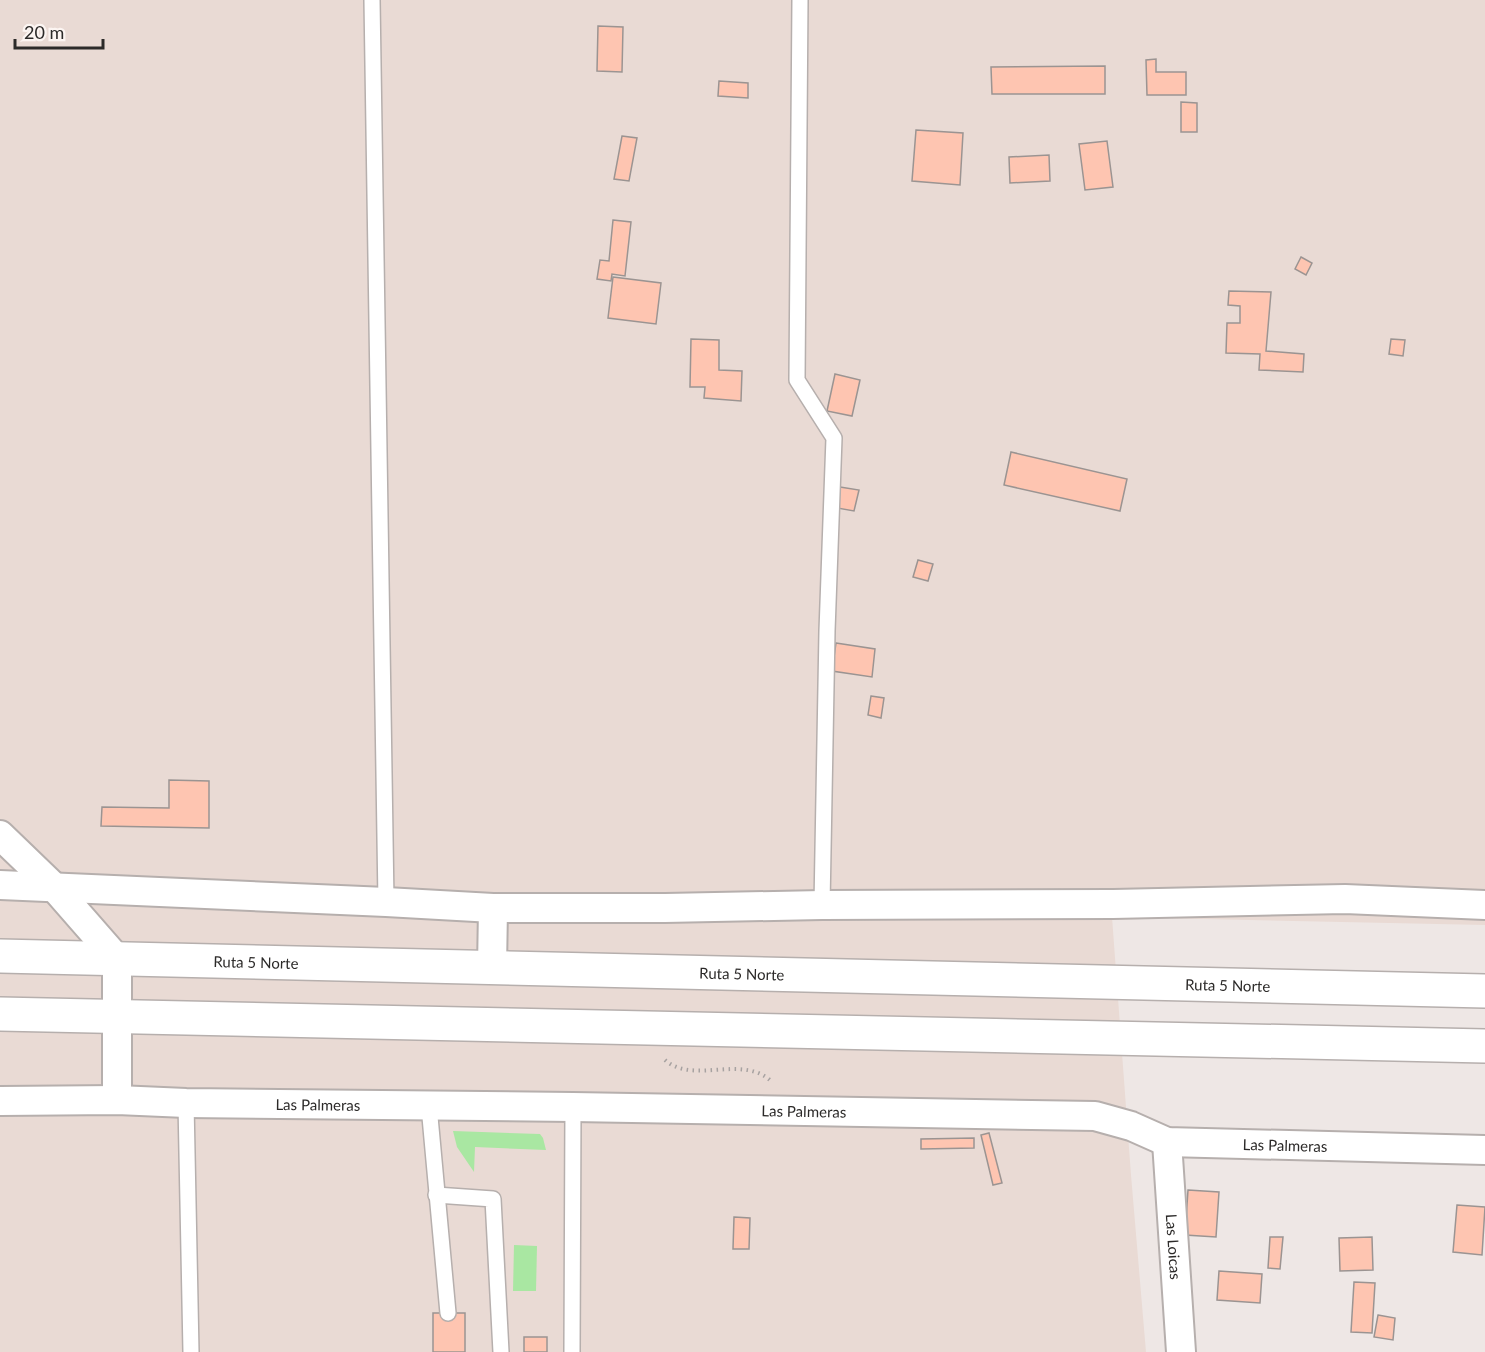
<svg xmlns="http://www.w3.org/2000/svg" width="1485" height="1352" font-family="Lato,sans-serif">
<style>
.built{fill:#e9dad4}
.green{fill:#a9e7a2}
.building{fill:#fec5b1;stroke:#9b9492;stroke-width:1.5}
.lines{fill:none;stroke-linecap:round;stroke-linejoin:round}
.service-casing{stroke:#b6afad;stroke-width:18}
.minor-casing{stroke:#b6afad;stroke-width:32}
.trunk-casing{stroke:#b6afad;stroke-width:36}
.path{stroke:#a7a2a1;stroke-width:4;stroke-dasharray:1.5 4.5;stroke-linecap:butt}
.service{stroke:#fff;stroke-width:15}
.minor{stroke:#fff;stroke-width:28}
.trunk{stroke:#fff;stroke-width:33}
.labels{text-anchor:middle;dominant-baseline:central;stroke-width:4.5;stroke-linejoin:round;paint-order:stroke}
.street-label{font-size:15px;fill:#2c2a29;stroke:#fcf5f2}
</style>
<rect width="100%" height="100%" fill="#eee7e5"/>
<path class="built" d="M0 0H1485V925L1112 917 1131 1175 1146 1352H0Z"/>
<g class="green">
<path d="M453 1131 540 1134 543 1138 546 1150 475 1147 474 1172 457 1147Z"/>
<path d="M514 1245 537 1246 536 1291H513Z"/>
</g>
<g class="building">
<path d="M598 26 623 27 622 72 597 71Z"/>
<path d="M1156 59V72H1186V95H1147L1146 60Z"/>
<path d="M1105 66V94H992L991 67Z"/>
<path d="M719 81 748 83V98L718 96Z"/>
<path d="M1181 102 1197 103V132H1181Z"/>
<path d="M916 130 963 133 960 185 912 181Z"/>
<path d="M622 136 637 138 629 181 614 179Z"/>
<path d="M1107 141 1113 187 1085 190 1079 144Z"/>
<path d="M1049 155 1050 181 1010 183 1009 157Z"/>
<path d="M613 220 631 222 625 276 612 274 611 281 597 279 600 260 609 261Z"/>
<path d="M1301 257 1312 263 1306 275 1295 269Z"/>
<path d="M613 277 661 283 656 324 608 318Z"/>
<path d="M1229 291 1271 292 1266 351 1304 354 1303 372 1259 370 1260 354 1226 353 1227 323H1240V306L1228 305Z"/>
<path d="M691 339 719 340V370L742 371 741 401 704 398 705 387H690Z"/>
<path d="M1391 339 1405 340 1403 356 1389 354Z"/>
<path d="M835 374 860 380 852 416 827 411Z"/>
<path d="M1011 452 1127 479 1120 511 1004 485Z"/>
<path d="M840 487 859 490 854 511 837 508Z"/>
<path d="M918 560 933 564 928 581 913 577Z"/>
<path d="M836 643 875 649 872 677 832 671Z"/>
<path d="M871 696 884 698 881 718 868 715Z"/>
<path d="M169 780 209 781V828L101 826 102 807 169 808Z"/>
<path d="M989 1133 1002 1183 993 1185 981 1135Z"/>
<path d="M974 1138V1148L921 1149V1139Z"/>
<path d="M1188 1190 1219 1192 1216 1237 1185 1235Z"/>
<path d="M1457 1205 1485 1207 1482 1255 1453 1252Z"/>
<path d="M734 1217 750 1218 749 1249H733Z"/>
<path d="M1270 1237H1283L1280 1269 1268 1268Z"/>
<path d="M1372 1237 1373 1270 1340 1271 1339 1238Z"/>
<path d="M1219 1271 1262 1274 1260 1303 1217 1300Z"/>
<path d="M1354 1282 1375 1283 1372 1333 1351 1332Z"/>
<rect x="433" y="1313" width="32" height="39"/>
<path d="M1378 1315 1395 1318 1393 1340 1374 1337Z"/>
<rect x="524" y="1337" width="23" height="15"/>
</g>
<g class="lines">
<defs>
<g id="service">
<path d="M372 0 386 902"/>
<path d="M800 0 797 380 834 438 827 631 822 905"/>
<path d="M186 1103 191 1352"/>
<path d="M429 1106 448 1313"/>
<path d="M436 1195 493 1199 501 1352"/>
<path d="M572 1352 573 1107"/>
</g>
<g id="minor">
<path d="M0 835 55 888 117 959V1100"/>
<path d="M0 885 386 902 493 908H665L822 905 1113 904 1345 899 1485 905"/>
<path d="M492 968 493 908"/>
<path id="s1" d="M0 1101 117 1100 186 1103 573 1107 1095 1116 1131 1126 1167 1142 1485 1150"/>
<path id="s2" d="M1167 1142 1181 1352"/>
</g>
<g id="trunk">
<path id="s3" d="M0 956 1485 991"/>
<path d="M0 1014 1485 1046"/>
</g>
</defs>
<use href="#service" class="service-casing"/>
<use href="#minor" class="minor-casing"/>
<use href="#trunk" class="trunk-casing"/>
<path class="path" d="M665 1060C693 1085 742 1054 771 1081"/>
<use href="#service" class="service"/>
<use href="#minor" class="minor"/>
<use href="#trunk" class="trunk"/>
</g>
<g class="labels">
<g class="street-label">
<text stroke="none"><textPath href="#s3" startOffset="256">Ruta 5 Norte</textPath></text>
<text stroke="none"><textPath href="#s3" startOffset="742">Ruta 5 Norte</textPath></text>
<text stroke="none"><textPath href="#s3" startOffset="1228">Ruta 5 Norte</textPath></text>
<text stroke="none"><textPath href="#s1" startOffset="318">Las Palmeras</textPath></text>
<text stroke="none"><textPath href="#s1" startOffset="804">Las Palmeras</textPath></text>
<text stroke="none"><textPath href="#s1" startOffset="1290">Las Palmeras</textPath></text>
<text stroke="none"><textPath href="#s2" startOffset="105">Las Loicas</textPath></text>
</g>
</g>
<path d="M15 39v9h88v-9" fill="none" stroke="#2c2a29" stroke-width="3"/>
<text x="24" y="39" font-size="18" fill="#2c2a29" stroke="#fcf5f2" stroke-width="4.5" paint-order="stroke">20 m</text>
</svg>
